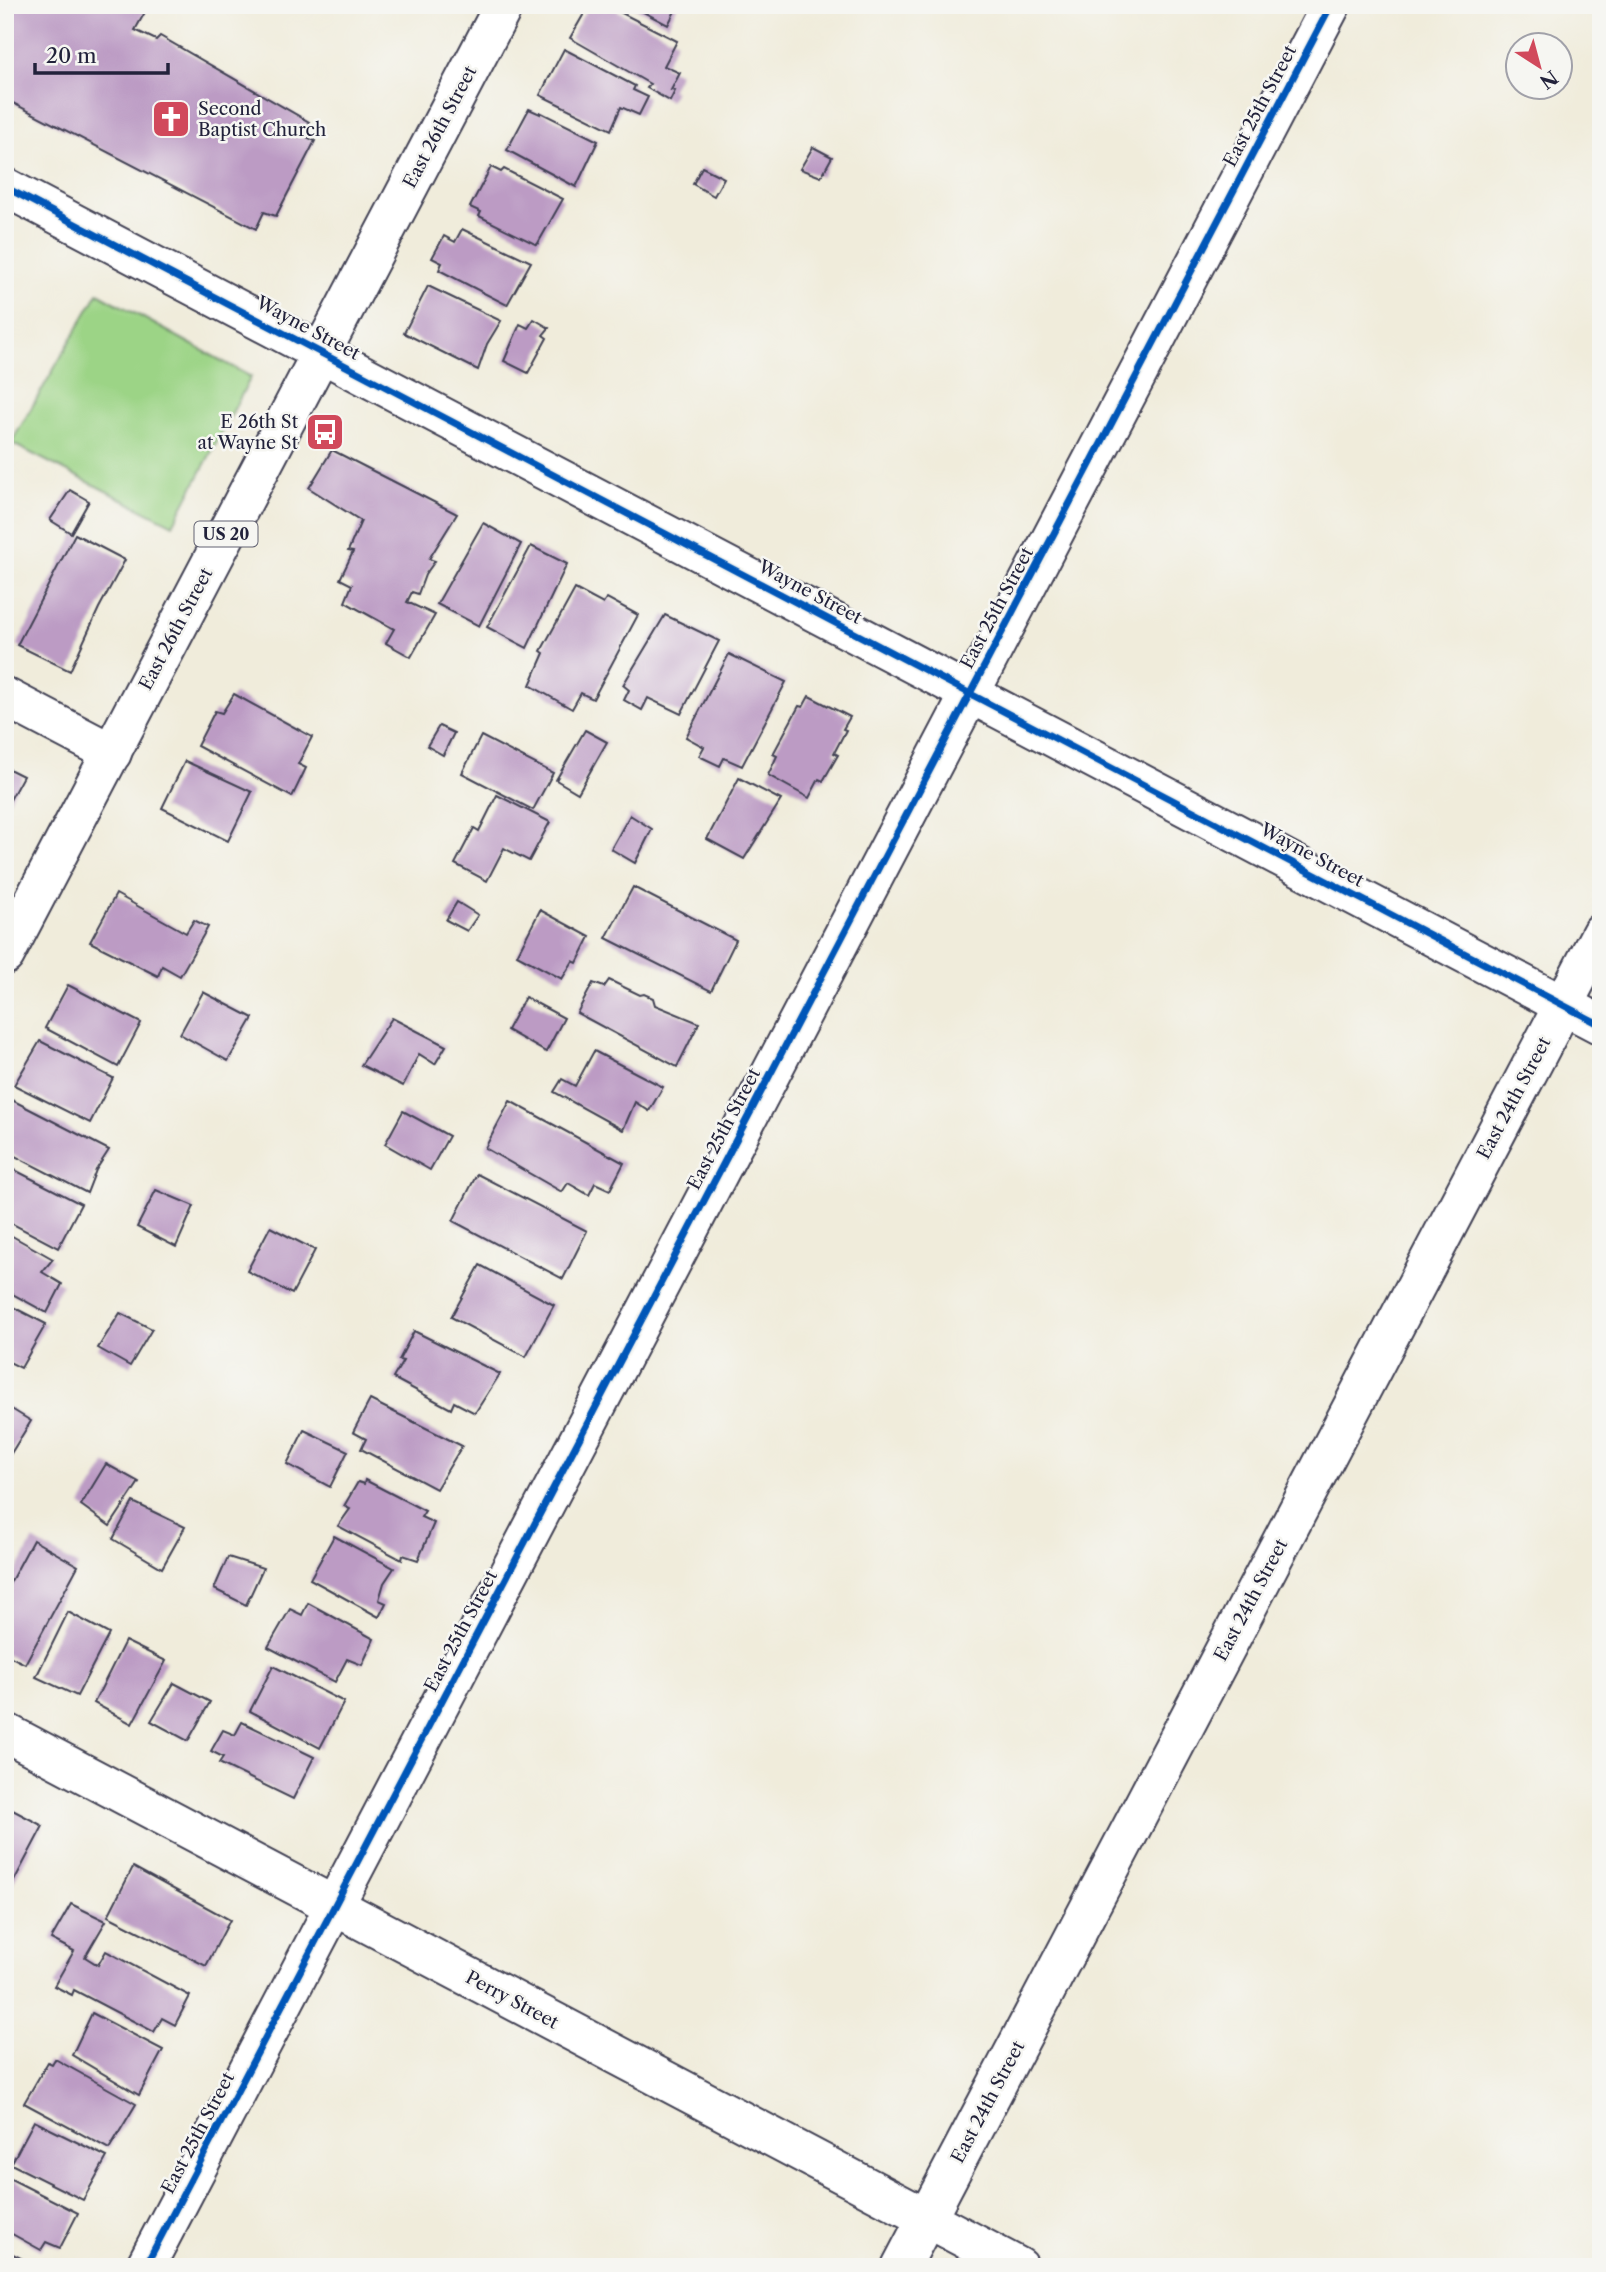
<svg xmlns="http://www.w3.org/2000/svg" width="1606" height="2272" font-family="'Libre Caslon Text',serif">
<style>
.green{fill:#9cd486;stroke:#5f7b60;stroke-width:2}
.building{fill:#bc9bc4}
.lines{fill:none;stroke-linecap:round;stroke-linejoin:round}
.street-casing{stroke:#414053;stroke-width:42}
.primary-casing{stroke:#414053;stroke-width:42}
.street{stroke:#fff;stroke-width:38}
.primary{stroke:#fff;stroke-width:38}
.cycleway-casing{stroke:#f6f6f2;stroke-width:11}
.cycleway{stroke:#0057b8;stroke-width:7}
.labels{text-anchor:middle;dominant-baseline:central;stroke-width:5;stroke-linejoin:round;paint-order:stroke}
.shield{fill:#f6f6f2;stroke:#626272;stroke-width:2}
.shield-label{font-size:16px;font-weight:bold;fill:#22223b}
.street-label{font-size:18px;fill:#22223b;stroke:#f6f6f2}
.poi-label{font-size:18px;fill:#22223b;stroke:#f6f6f2;text-anchor:start}
</style>
<rect width="100%" height="100%" fill="#f6f6f2"/>
<filter id="ink" filterUnits="userSpaceOnUse"><feTurbulence type="fractalNoise" baseFrequency=".0143" numOctaves="2"/><feDisplacementMap in="SourceGraphic" scale="14" xChannelSelector="R" yChannelSelector="G"/><feConvolveMatrix kernelMatrix="1 2 1 2 8 2 1 2 1" color-interpolation-filters="sRGB"/></filter>
<filter id="wash" filterUnits="userSpaceOnUse"><feTurbulence type="fractalNoise" baseFrequency=".00686" numOctaves="4" result="noise"/><feDisplacementMap in="SourceGraphic" scale="28" xChannelSelector="R" yChannelSelector="G"/><feGaussianBlur stdDeviation="1.57" result="paint"/><feColorMatrix in="noise" values="0 0 0 0 0 0 0 0 0 0 0 0 0 0 0 0 0 1.4 0 .05"/><feComposite in="paint" operator="in"/></filter>
<g filter="url(#wash)">
<rect width="100%" height="100%" fill="#f0ecdb"/>
<path class="green" d="M98 293 251 377 173 525 11 443Z"/>
<g id="blocks">
<g class="building">
<path d="M5 5H149L135 30 156 40 160 36 309 122 303 135 315 141 276 216 264 212 256 229 5 99Z"/>
<path d="M589 5H606L677 41 664 66 680 73 671 90 675 91 670 101 647 88 650 84 570 38Z"/>
<path d="M630 5H678L668 25Z"/>
<path d="M564 49 635 86 633 90 648 97 639 115 621 107 611 130 540 95Z"/>
<path d="M529 109 540 114V112L598 141 576 187 507 150Z"/>
<path d="M813 147 832 157 821 177 800 169Z"/>
<path d="M491 167 501 172 504 169 563 199 537 245 479 216 481 212 470 207Z"/>
<path d="M702 167 724 178 714 196 693 184Z"/>
<path d="M462 229 531 262 507 305 439 270 442 263 432 258 444 236 455 242Z"/>
<path d="M428 286 501 321 487 344 478 370 404 333Z"/>
<path d="M534 319 549 328 543 335 547 338 528 373 504 361 520 324 528 328Z"/>
<path d="M332 450 457 514 429 559 435 561 425 575 418 594 412 592 407 602 435 615 411 657 386 643 394 629 345 602 352 585 340 579 353 552 348 551 361 521 309 488Z"/>
<path d="M70 490 89 501 71 533 50 520Z"/>
<path d="M483 523 521 544 479 626 437 604Z"/>
<path d="M75 534 125 560 99 608 70 671 17 645Z"/>
<path d="M531 546 567 564 527 648 487 627Z"/>
<path d="M575 589 603 604 607 598 638 615 593 699 581 693 572 709 530 685 544 653 541 651Z"/>
<path d="M665 615 719 641 681 714 648 698 642 710 624 700 629 690 623 685Z"/>
<path d="M729 654 786 682 742 766 724 758 720 766 699 756 704 747 686 737Z"/>
<path d="M234 694 312 737 298 764 306 768 292 797 197 746 215 711 222 713Z"/>
<path d="M809 696 850 717 843 729 846 730 834 753 838 755 823 781 819 779 809 798 768 775 777 756 773 754 799 706 803 707Z"/>
<path d="M439 726 454 733 443 755 427 746Z"/>
<path d="M585 730 607 742 578 793 556 780Z"/>
<path d="M481 736 553 773 533 810 462 773Z"/>
<path d="M185 761 252 792 228 841 162 808Z"/>
<path d="M5 767 23 776 5 809Z"/>
<path d="M739 778 781 800 744 859 707 839Z"/>
<path d="M497 795 550 822 529 861 504 848 487 881 455 864 474 828 479 831Z"/>
<path d="M630 815 652 829 635 863 611 849Z"/>
<path d="M633 887 736 940 711 991 606 938Z"/>
<path d="M116 894 186 933 194 920 208 927 180 976 162 966 158 976 90 942Z"/>
<path d="M457 902 478 915 467 931 446 920Z"/>
<path d="M540 910 590 937 577 963 573 961 562 979 517 955Z"/>
<path d="M609 980 640 995 644 994 653 998 655 1005 699 1023 677 1067 577 1013 593 983 604 987Z"/>
<path d="M68 985 141 1023 118 1067 45 1028Z"/>
<path d="M203 992 253 1018 228 1061 180 1034Z"/>
<path d="M525 997 564 1018 546 1052 507 1030Z"/>
<path d="M392 1018 446 1046 435 1064 419 1054 403 1086 361 1065Z"/>
<path d="M40 1041 113 1078 90 1123 14 1085Z"/>
<path d="M594 1051 663 1087 649 1111 635 1102 623 1130 554 1092 562 1079 575 1086Z"/>
<path d="M8 1098 109 1150 96 1170 87 1193 5 1151V1103Z"/>
<path d="M510 1101 624 1163 610 1190 595 1183 589 1195 568 1183 562 1192 485 1148Z"/>
<path d="M403 1111 449 1136 430 1170 385 1144Z"/>
<path d="M5 1165 81 1204 58 1248 5 1220Z"/>
<path d="M477 1174 587 1231 563 1279 453 1221Z"/>
<path d="M156 1190 194 1206 176 1247 137 1227Z"/>
<path d="M270 1227 315 1250 292 1294 247 1271Z"/>
<path d="M5 1232 53 1259 42 1272 62 1284 47 1313 5 1290Z"/>
<path d="M480 1265 554 1305 526 1357 451 1317Z"/>
<path d="M5 1303 46 1324 21 1368 5 1360Z"/>
<path d="M120 1313 152 1329 130 1366 98 1348Z"/>
<path d="M414 1331 500 1374 475 1413 454 1402 451 1409 393 1378 403 1361 399 1360Z"/>
<path d="M370 1400 462 1446 436 1489 361 1449 366 1439 353 1432Z"/>
<path d="M5 1405 31 1421 5 1463Z"/>
<path d="M304 1430 348 1451 330 1487 287 1464Z"/>
<path d="M106 1464 139 1482 110 1526 81 1505Z"/>
<path d="M365 1480 425 1511 421 1517 434 1523 418 1560 403 1555 402 1560 338 1526 350 1509 344 1506 358 1482 364 1484Z"/>
<path d="M133 1502 185 1527 162 1568 113 1539Z"/>
<path d="M334 1536 394 1568 384 1583 379 1600 386 1603 379 1617 310 1579Z"/>
<path d="M33 1540 78 1566 25 1664 5 1654V1592Z"/>
<path d="M228 1557 263 1568 246 1605 214 1589Z"/>
<path d="M308 1603 374 1639 362 1665 347 1659 335 1682 268 1647 290 1609 302 1615Z"/>
<path d="M68 1612 109 1634 77 1696 36 1677Z"/>
<path d="M125 1641 166 1661 132 1724 94 1703Z"/>
<path d="M273 1666 344 1702 320 1748 250 1711Z"/>
<path d="M174 1683 210 1702 188 1741 151 1721Z"/>
<path d="M242 1722 314 1757 293 1799 219 1763 223 1757 211 1751 223 1730 235 1735Z"/>
<path d="M5 1806 43 1826 5 1898Z"/>
<path d="M133 1867 230 1920 206 1966 108 1916Z"/>
<path d="M71 1904 106 1921 85 1957 98 1965 106 1951 190 1996 175 2025 162 2018 154 2032 74 1990 72 1995 54 1986 74 1951 51 1939Z"/>
<path d="M92 2013 163 2050 139 2095 72 2055Z"/>
<path d="M55 2059 136 2104 109 2149 24 2103 48 2062 52 2064Z"/>
<path d="M34 2121 107 2157 83 2200 11 2164Z"/>
<path d="M5 2176 78 2213 60 2248 46 2242 41 2250 5 2230Z"/>
<path d="M5 2250 38 2267H5Z"/>
</g>
</g>
</g>
<g filter="url(#ink)">
<use href="#blocks" fill-opacity="0" stroke="#414053" stroke-width="2"/>
<g class="lines">
<defs>
<g id="street">
<path d="M5 187 1601 1025"/>
<path d="M5 697 112 753"/>
<path d="M5 1732 1019 2267"/>
<path d="M145 2267 1331 5"/>
<path d="M901 2267 1601 933"/>
</g>
<path id="primary" d="M5 955 504 5"/>
</defs>
<use href="#street" class="street-casing"/>
<use href="#primary" class="primary-casing"/>
<use href="#street" class="street"/>
<use href="#primary" class="primary"/>
<defs>
<g id="cycleway">
<path d="M5 187 1601 1025"/>
<path d="M145 2267 1331 5"/>
</g>
</defs>
<use href="#cycleway" class="cycleway-casing"/>
<use href="#cycleway" class="cycleway"/>
</g>
</g>
<defs>
<symbol id="church-square" viewBox="-11 -11 22 22"><rect x="-9" y="-9" width="18" height="18" rx="4" fill="#d1495b" stroke="#f6f6f2"/><path d="M-1.2-6h2.4v3.5h3.3v2.4h-3.3V6h-2.4V-.1h-3.3v-2.4h3.3Z" fill="#fff"/></symbol>
<symbol id="bus-square" viewBox="-11 -11 22 22"><rect x="-9" y="-9" width="18" height="18" rx="4" fill="#d1495b" stroke="#f6f6f2"/><path d="M-5-6H5V4H4V6H2V4H-2V6H-4V4H-5ZM-3.5-4V0h7V-4ZM-3.5 1.2v1.5H-2V1.2ZM2 1.2v1.5H3.5V1.2Z" fill="#fff"/></symbol>
</defs>
<g fill-rule="evenodd">
<use href="#church-square" x="149" y="97" width="44" height="44"/>
<use href="#bus-square" x="303" y="410" width="44" height="44"/>
</g>
<g class="labels">
<rect class="shield" x="194.5" y="521.5" width="63" height="25" rx="5"/>
<g class="shield-label">
<text x="226" y="534">US 20</text>
</g>
<g class="street-label">
<text transform="translate(1260 106) rotate(-62)">East 25th Street</text>
<text transform="translate(440 127) rotate(-62)">East 26th Street</text>
<text transform="translate(308 328) rotate(28)">Wayne Street</text>
<text transform="translate(810 592) rotate(28)">Wayne Street</text>
<text transform="translate(997 608) rotate(-62)">East 25th Street</text>
<text transform="translate(176 629) rotate(-62)">East 26th Street</text>
<text transform="translate(1312 855) rotate(28)">Wayne Street</text>
<text transform="translate(1514 1098) rotate(-62)">East 24th Street</text>
<text transform="translate(724 1129) rotate(-62)">East 25th Street</text>
<text transform="translate(1251 1600) rotate(-62)">East 24th Street</text>
<text transform="translate(461 1631) rotate(-62)">East 25th Street</text>
<text transform="translate(512 2000) rotate(28)">Perry Street</text>
<text transform="translate(988 2102) rotate(-62)">East 24th Street</text>
<text transform="translate(198 2133) rotate(-62)">East 25th Street</text>
</g>
<g class="poi-label">
<text x="198" y="109">Second<tspan x="198" dy="21">Baptist Church</tspan></text>
<text x="298" y="422" text-anchor="end">E 26th St<tspan x="298" dy="21">at Wayne St</tspan></text>
</g>
</g>
<rect width="1606" height="2272" fill="none" stroke="#f6f6f2" stroke-width="28"/>
<g transform="translate(1539 66) rotate(144)"><circle r="33" fill="#f6f6f2" stroke="#a1a1a9" stroke-width="2"/>
<path d="M0-5L12 26L0 18L-12 26Z" fill="#d1495b"/>
<text y="-10" font-size="19" font-weight="bold" text-anchor="middle" fill="#22223b">N</text>
</g>
<path d="M35 63v10h133v-10" fill="none" stroke="#22223b" stroke-width="3.5"/>
<text x="46" y="63" font-size="21" fill="#22223b" stroke="#f6f6f2" stroke-width="5" paint-order="stroke">20 m</text>
</svg>
